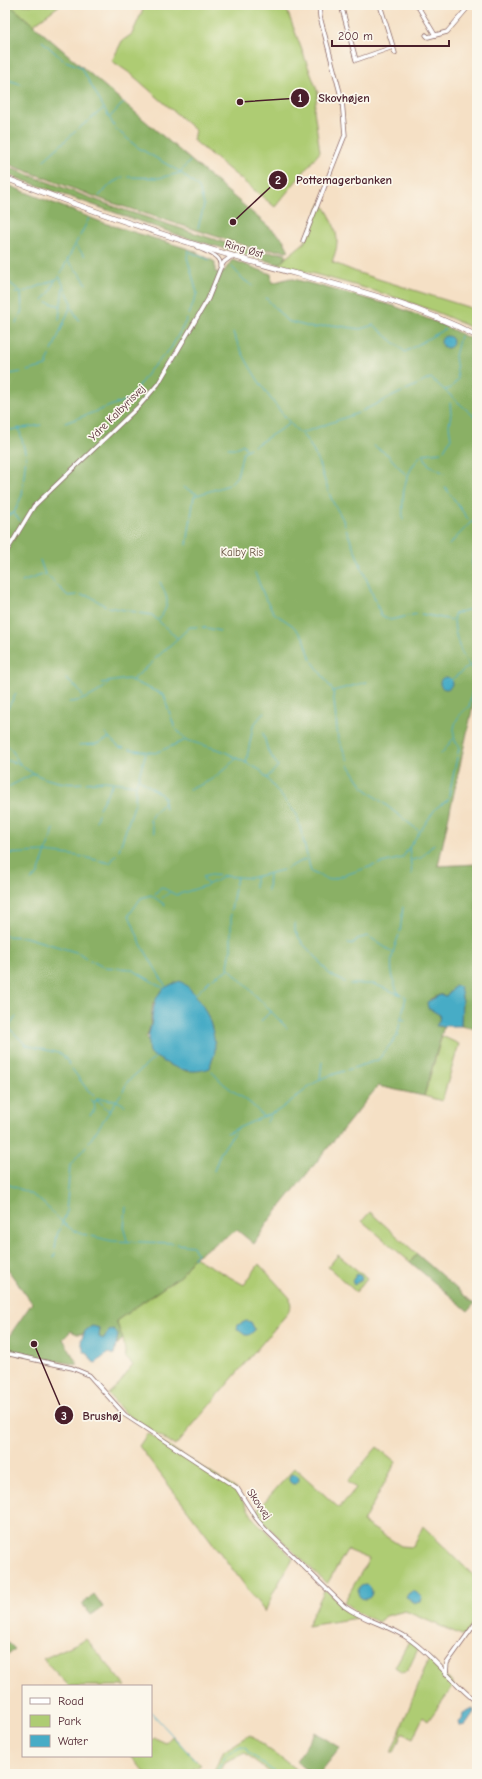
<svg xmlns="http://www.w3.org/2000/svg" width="482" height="1779" font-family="'Comic Neue',sans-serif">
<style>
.green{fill:#aecc73;stroke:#7c764f}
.forest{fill:#8ab065;stroke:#6a6848;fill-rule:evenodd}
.water{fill:#47acc6;stroke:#486678}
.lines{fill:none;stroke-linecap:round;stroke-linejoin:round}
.stream{stroke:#47acc6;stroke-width:1}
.street-casing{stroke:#866361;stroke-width:5}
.secondary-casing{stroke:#866361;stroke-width:6}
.street{stroke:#fff;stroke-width:3.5}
.secondary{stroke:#fff;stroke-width:5}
.labels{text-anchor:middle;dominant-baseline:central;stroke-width:3.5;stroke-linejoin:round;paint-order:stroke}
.street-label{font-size:11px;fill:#4a1f2b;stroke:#fbf7ec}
.park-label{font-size:11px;fill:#685341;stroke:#fbf7ec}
.leader{fill:none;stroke:#4a1f2b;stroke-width:1.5}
.callout-dot{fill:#4a1f2b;stroke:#fbf7ec;stroke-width:1.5}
.mark-label{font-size:12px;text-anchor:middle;font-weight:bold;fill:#fff}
.callout-label{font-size:12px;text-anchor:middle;font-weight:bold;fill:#4a1f2b;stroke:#fbf7ec;stroke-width:3.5;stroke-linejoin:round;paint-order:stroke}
</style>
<rect width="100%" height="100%" fill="#fbf7ec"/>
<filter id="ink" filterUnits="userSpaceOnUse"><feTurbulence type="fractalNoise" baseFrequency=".025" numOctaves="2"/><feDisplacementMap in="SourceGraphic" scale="8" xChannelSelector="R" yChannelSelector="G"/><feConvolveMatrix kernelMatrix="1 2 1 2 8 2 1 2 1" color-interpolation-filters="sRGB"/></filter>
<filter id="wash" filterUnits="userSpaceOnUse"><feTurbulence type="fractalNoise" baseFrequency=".012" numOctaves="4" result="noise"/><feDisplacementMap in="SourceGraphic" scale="16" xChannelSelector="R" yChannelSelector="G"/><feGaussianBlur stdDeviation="0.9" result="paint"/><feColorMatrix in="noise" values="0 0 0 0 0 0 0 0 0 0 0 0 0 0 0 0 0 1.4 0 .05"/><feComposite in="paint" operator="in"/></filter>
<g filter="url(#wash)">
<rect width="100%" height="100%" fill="#f5e0c5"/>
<g class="green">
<path d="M10 5H60L33 25Z"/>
<path d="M145 5H285L318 93 314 110 320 152 275 207 193 140 195 130 131 74 112 61 122 41 132 34Z"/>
<path d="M321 203C329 210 338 232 337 243 337 249 334 256 332 262L359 273 474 309 477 307V331C420 300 341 282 278 264L305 242Z"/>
<path d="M442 1036 459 1044 442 1101 424 1096Z"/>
<path d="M370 1212 417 1254 410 1262 362 1221Z"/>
<path d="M338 1255 367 1278 356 1292 328 1267Z"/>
<path d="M194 1257 244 1285 259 1264 290 1298 291 1307 287 1314 175 1446 125 1413 108 1394 119 1384 133 1365 126 1358 123 1339 116 1321 180 1276Z"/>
<path d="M148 1433 236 1489 254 1519 293 1558 273 1593 265 1612 139 1446Z"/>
<path d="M377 1447 396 1462 363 1522 401 1546 413 1547 423 1526 477 1579V1618L464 1636 405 1611 386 1616 378 1622 356 1612 344 1602 369 1559 347 1550 327 1584 258 1517 255 1512 295 1468 339 1508 356 1488 348 1481Z"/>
<path d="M325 1589 357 1618 307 1626Z"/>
<path d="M86 1639 126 1686H69L43 1659Z"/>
<path d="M409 1641 418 1649 408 1670 402 1672 395 1667Z"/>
<path d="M429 1658 454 1685 428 1721 423 1717 413 1738 402 1733 394 1753H391Z"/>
<path d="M250 1735 302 1774H272L245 1753 225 1762 220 1774H212L224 1751Z"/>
<path d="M172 1736 201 1765 185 1774H146L131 1756H151V1741L155 1738 166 1743Z"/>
</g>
<g class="forest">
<path d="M5 5H10L283 239 289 251 254 249 243 245 109 202 5 163Z"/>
<path d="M5 166 118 208 241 248 262 252 285 253 286 256 284 260 278 264 184 237 5 174Z"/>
<path d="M5 184 104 223 192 250 215 262V272L223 273 232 260 271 274 272 283 290 278 394 306 441 324 477 342V687L438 866 477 864V1029L461 1026 462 997 455 986 446 996 440 995 430 999 432 1010 440 1015V1027L444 1026 424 1096 378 1086 268 1222 254 1244 237 1230 194 1257 180 1276 116 1321 123 1339 117 1345 118 1335 109 1331 103 1339 99 1337 100 1328 85 1331 83 1334H77L71 1331 63 1339 78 1365 5 1351V1342L32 1303 5 1266ZM153 1002 188 1072 146 1039 150 1027Z"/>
<path d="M417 1254 474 1304 468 1311 410 1262Z"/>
<path d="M94 1594 103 1607 91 1615 82 1604Z"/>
<path d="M7 1641 15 1649 5 1656V1642Z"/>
<path d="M315 1732 340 1748 319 1774H312L296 1761Z"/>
</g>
<g class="water">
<circle cx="447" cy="342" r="6"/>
<circle cx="446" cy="683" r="6"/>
<path d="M180 981C201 994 215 1025 215 1050 215 1056 211 1062 209 1068 187 1077 167 1064 149 1053 147 1040 148 1038 151 1025 155 1001 153 990 180 981Z"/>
<path d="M455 986 460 987 462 997 461 1026H436L439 1021 440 1015 428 1008 427 1002 440 995 446 996Z"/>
<path d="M357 1274 361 1276 362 1279 354 1285 352 1281Z"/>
<path d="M246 1321 251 1322 255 1330 249 1335H245L237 1329 238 1325Z"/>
<path d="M92 1326 100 1328 99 1337 103 1339 109 1331 114 1329 118 1335 114 1355 108 1353 96 1363 93 1362 87 1352H84L81 1341 85 1331Z"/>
<circle cx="294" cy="1479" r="5"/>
<circle cx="365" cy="1592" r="7"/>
<path d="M414 1590 422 1598 421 1602 416 1603 406 1598 408 1594Z"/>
<path d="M473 1708 474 1712 465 1725 460 1726 459 1722 462 1720 463 1713Z"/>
</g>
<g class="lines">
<g class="stream">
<path d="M42 41 63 60 81 67 114 126"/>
<path d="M5 79 24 85"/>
<path d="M110 117 124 102"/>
<path d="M78 129 103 109"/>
<path d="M116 129 137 147 180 172"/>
<path d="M43 161 76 131"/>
<path d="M190 161 180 172 199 188 204 205 198 228"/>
<path d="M128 177 159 178 180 173"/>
<path d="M99 196 112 183 123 177"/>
<path d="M5 199 9 189"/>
<path d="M80 236 89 218"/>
<path d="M76 246 85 256"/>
<path d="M190 252 210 260"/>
<path d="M68 261C75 270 82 274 86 284"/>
<path d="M232 267 244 280 253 286"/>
<path d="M61 273 78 239"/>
<path d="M6 280 21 292 22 310 16 323"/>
<path d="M15 293 27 291 59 278"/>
<path d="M266 298 287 321 313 328 332 325 360 329 374 325 405 352 445 329"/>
<path d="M43 300 50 292 55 280"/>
<path d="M47 302 61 306"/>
<path d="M71 307 79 320"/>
<path d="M189 315 197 293 187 257 189 250"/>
<path d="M59 320 63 287"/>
<path d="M233 333C247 366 268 398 291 424 295 430 302 433 306 439 319 457 323 478 331 498 335 508 342 515 345 525"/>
<path d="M52 351 72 303 59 276"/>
<path d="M27 371 46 366 50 355"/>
<path d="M5 375 21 372"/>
<path d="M445 390 451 388 458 379 455 356 460 336"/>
<path d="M362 411 431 378 477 419"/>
<path d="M65 423 129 399 150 370 171 348 187 319"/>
<path d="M19 428 26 456 22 495 14 513 20 521"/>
<path d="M5 431 41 425"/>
<path d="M302 433 358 413"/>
<path d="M5 434 7 436"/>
<path d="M254 446 289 424"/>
<path d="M374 446 387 454 406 475"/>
<path d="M228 448H236L243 444 246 449"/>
<path d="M444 450 451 438 449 425 451 414 450 403"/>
<path d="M423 455 429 465 444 473"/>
<path d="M183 487 197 494"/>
<path d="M445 487 468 519"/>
<path d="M5 516 14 513"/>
<path d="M403 520C402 493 403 475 422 454L441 452"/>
<path d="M346 529 381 615 390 620 417 614"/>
<path d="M187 545 194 496 229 485 237 476 243 452 250 448"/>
<path d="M449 545 471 522H477"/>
<path d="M40 560 45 574 54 582"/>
<path d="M255 573 266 600 274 613 292 625 304 638 311 660"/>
<path d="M474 574 472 562 477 540"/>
<path d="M475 577 477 585"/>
<path d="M22 582 45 574"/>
<path d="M57 585 68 596 77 595"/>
<path d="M81 595 90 596 105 606"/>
<path d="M108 607 136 612"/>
<path d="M477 607 454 614C453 631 461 663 477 672"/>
<path d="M139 613 152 615 177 638"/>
<path d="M421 614 452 620"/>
<path d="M159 619C171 603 168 599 160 582"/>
<path d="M202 627 220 631"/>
<path d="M155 659 190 627H197"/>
<path d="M313 662 333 691 338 739 348 760"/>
<path d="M66 679 77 688 83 697"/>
<path d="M132 680 153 662"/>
<path d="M451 680 469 666"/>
<path d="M101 683 128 679 164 695 166 701"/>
<path d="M333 691 367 682"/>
<path d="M69 702C83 702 99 693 109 683"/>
<path d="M166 703 175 728"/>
<path d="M5 709H7L16 694"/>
<path d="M177 730 186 740 223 751 260 770 297 815 311 872 330 880 375 865"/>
<path d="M263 733 268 751 278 766 267 778"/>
<path d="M105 734 119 747 124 748"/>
<path d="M5 745C16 750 14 759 22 766 37 778 64 786 82 783"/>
<path d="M79 745 96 744 110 738"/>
<path d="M129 749 155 753 186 740"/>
<path d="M441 754 453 739"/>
<path d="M5 760 20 764"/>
<path d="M246 763 253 726 264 712"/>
<path d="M349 765 364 788 419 831"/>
<path d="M139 779 166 798"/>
<path d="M86 783 105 781 135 785"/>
<path d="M6 788 35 773"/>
<path d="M189 789C214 781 217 775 236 759"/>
<path d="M163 797 165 809"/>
<path d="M135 801 136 785 146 753"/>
<path d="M99 808 113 783"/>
<path d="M96 821 98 814"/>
<path d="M154 833 150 820 153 813 164 803"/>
<path d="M409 847 412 874"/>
<path d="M119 850 135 803"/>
<path d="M5 854 45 852 78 856 110 863 116 855"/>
<path d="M412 860 421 858 434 844"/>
<path d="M378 864 402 858 436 808 448 800 459 748V745L456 743C450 729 457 714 469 707L476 672"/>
<path d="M287 868 306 859"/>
<path d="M31 880 38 874 54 829"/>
<path d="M208 884 205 882 203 877 210 875 225 876"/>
<path d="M255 888V877"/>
<path d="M268 891 269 874"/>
<path d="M155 894 161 887 176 895 205 886 225 876 250 878 283 870"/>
<path d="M162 898 169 893"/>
<path d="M165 905 151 895 141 898 129 915 141 944 166 987"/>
<path d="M231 910 237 877"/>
<path d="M231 914V949L228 967 287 1028"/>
<path d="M295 923V931L303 944 316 957 330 975 345 982"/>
<path d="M400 932 403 907"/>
<path d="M5 936 25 937 79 953 86 958"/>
<path d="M348 943 354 944 357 939 368 936 392 952"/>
<path d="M90 960 103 967 131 969 165 989"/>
<path d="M213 978 229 969"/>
<path d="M350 984H374L401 995"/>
<path d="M398 994C389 969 389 960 399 935"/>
<path d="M195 995 210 980"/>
<path d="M404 996 406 997 401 1019 405 1020"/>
<path d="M5 1016 9 1028 26 1045 62 1054 70 1065"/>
<path d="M261 1021 271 1011"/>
<path d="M5 1032 16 1017"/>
<path d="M72 1069 86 1088 110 1112"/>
<path d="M347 1070 378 1060 397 1036 401 1019"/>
<path d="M212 1071C225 1091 250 1097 263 1117"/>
<path d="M320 1079 322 1062"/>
<path d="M123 1091 128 1081 157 1056"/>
<path d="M97 1098 115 1100 125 1105"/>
<path d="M90 1099 94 1102 98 1100"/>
<path d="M90 1115 95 1109 94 1102"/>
<path d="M266 1124 271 1114"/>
<path d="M227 1133 279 1110 320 1079 344 1071"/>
<path d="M89 1142 121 1094"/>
<path d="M214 1171 220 1154 237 1128"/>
<path d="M5 1183C16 1188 29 1192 38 1199 54 1211 67 1233 87 1235"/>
<path d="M126 1207 124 1230 127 1240"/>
<path d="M91 1236 112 1241 173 1243"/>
<path d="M177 1244 193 1246 197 1254 193 1257 194 1259"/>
<path d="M55 1249 57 1235 66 1214 70 1165 86 1146"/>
<path d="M54 1257 55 1253"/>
<path d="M151 1712 196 1761"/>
<path d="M215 1774 227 1754 241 1746 245 1747 248 1752 277 1774"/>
</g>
</g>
</g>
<g filter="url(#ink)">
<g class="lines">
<defs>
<g id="street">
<path d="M341 5 356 60 393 47"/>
<path d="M380 5 395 53"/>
<path d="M417 5 435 35"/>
<path d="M426 35 428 37 447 32 470 5"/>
<path d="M303 241 345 135 342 100 320 17 319 5"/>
<path d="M197 247C205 252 222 255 220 266"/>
<path d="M5 554 34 506 139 406 158 384 208 299 220 269 224 262 232 256"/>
<path d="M5 1353 72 1368 89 1375 125 1415 237 1488 256 1518 265 1529 344 1606C364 1621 389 1625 409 1639 435 1657 452 1683 477 1702"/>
<path d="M446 1674 447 1663 477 1621"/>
</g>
<path id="secondary" d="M5 178C81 207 158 234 236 257 317 281 402 297 477 336"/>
</defs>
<use href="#street" class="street-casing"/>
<use href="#secondary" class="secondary-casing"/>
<use href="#street" class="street"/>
<use href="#secondary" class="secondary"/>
</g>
</g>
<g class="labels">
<g class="street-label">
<text transform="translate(244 249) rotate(16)">Ring Øst</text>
<text transform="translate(117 413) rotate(-45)">Ydre Kalbyrisvej</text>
<text transform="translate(259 1504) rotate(55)">Skovvej</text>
</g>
<g class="park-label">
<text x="242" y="552">Kalby Ris</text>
</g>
</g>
<path class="leader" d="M240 102L300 98M233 222L278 180M34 1344L64 1415"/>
<g class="callout-dot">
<circle cx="240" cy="102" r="4"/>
<circle cx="233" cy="222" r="4"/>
<circle cx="34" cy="1344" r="4"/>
<circle cx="300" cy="98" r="10"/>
<circle cx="278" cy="180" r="10"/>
<circle cx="64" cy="1415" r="10"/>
</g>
<g class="mark-label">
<text x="300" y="102">1</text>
<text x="278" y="184">2</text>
<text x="64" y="1420">3</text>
</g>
<g class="callout-label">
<text x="344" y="102">Skovhøjen</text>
<text x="344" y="184">Pottemagerbanken</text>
<text x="102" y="1420">Brushøj</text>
</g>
<rect width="482" height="1779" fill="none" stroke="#fbf7ec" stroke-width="20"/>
<rect x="22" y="1685" width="130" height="72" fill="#fbf7ec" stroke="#b4a19f"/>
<rect x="30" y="1698" width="20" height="6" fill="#ffffff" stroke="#b4a19f"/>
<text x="58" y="1705" font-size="12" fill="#4a1f2b">Road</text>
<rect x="30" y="1715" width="20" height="12" fill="#aecc73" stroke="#b4a19f"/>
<text x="58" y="1725" font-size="12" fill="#4a1f2b">Park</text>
<rect x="30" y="1735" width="20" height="12" fill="#47acc6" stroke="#b4a19f"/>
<text x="58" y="1745" font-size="12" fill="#4a1f2b">Water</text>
<path d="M332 40v6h117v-6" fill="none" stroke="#4a1f2b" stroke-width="2"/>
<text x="338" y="40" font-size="12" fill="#4a1f2b" stroke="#fbf7ec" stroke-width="3" paint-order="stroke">200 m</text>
</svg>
